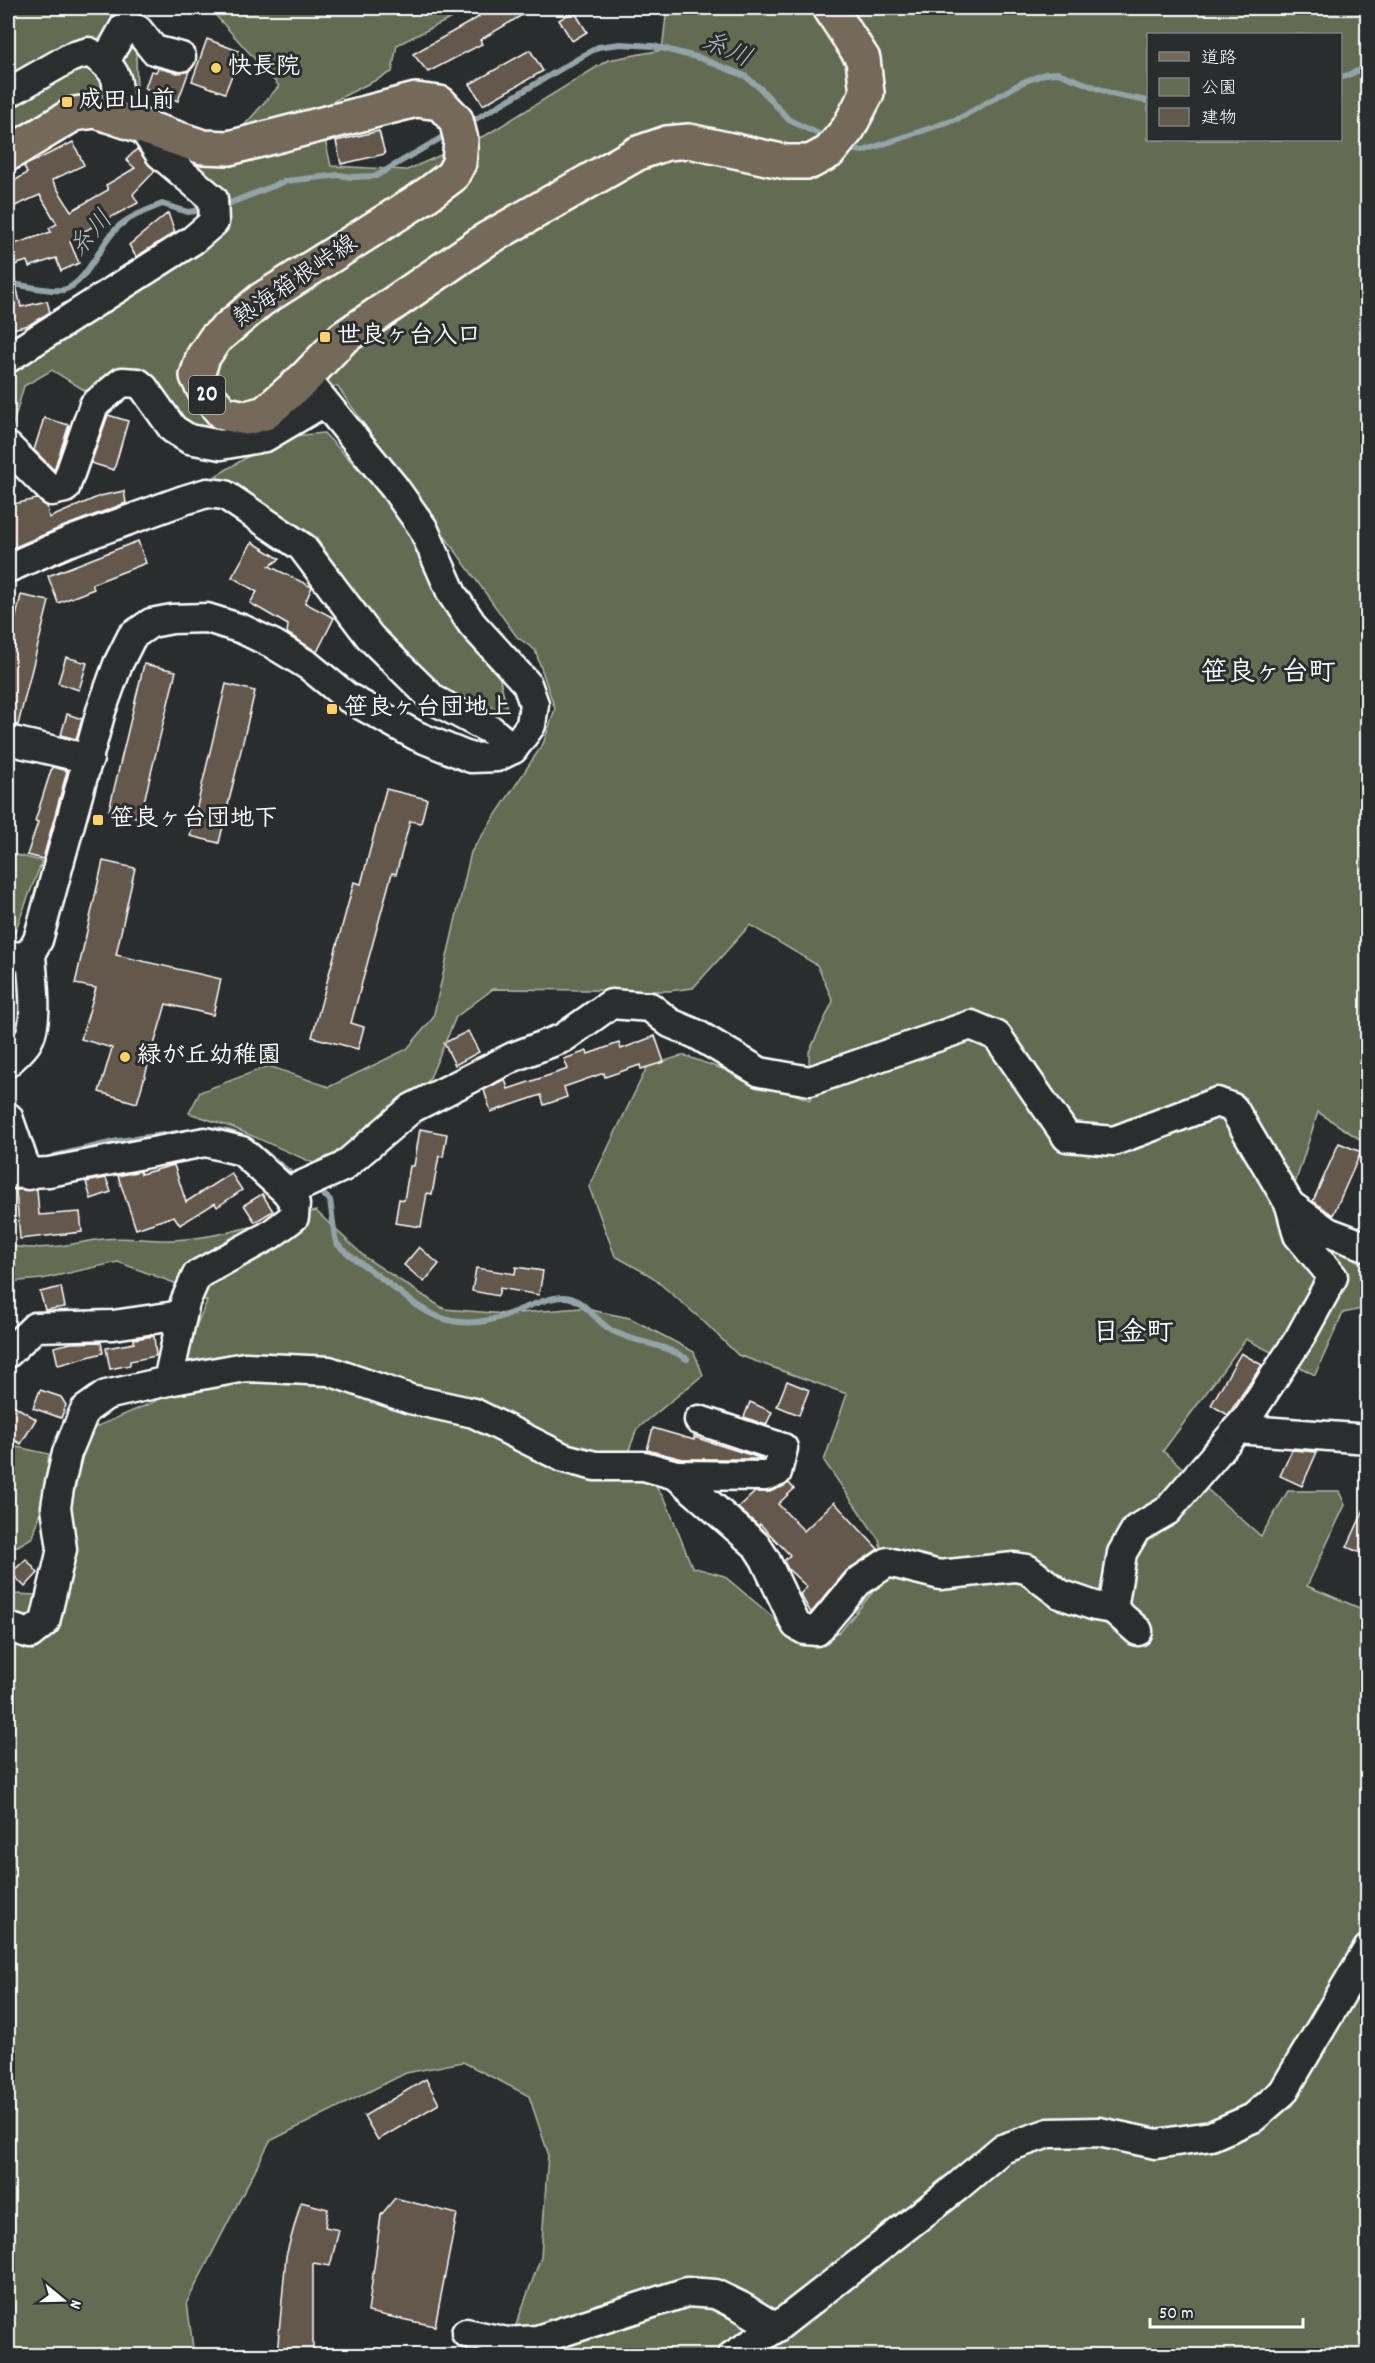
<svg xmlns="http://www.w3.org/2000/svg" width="1375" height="2363" font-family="Dekko,'Klee One',sans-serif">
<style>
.green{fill:#646c52;stroke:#b2b6a8;stroke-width:1.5;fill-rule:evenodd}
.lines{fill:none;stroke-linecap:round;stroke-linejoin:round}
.stream{stroke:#93a4a9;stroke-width:6}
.building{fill:#63594b;stroke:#fff;stroke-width:1.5}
.minor-casing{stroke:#fff;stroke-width:33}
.major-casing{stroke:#fff;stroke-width:38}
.minor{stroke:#2a2d2e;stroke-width:28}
.major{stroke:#746a5a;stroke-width:33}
.poi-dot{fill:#ffd166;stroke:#2a2d2e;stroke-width:2}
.labels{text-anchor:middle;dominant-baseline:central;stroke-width:6;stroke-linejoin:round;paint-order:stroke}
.shield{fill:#2a2d2e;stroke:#bfc0c0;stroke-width:1.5}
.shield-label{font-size:22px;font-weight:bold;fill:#fff}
.poi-label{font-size:24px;font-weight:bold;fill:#fff;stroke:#2a2d2e;text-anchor:start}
.street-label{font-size:24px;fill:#fff;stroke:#2a2d2e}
.water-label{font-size:26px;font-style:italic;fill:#aebbbe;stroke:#2a2d2e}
.quarter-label{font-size:27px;font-weight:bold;fill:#fff;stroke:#2a2d2e}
</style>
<rect width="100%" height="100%" fill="#2a2d2e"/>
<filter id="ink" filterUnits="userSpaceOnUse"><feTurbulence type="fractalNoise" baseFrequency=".0167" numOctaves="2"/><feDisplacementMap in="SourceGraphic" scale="12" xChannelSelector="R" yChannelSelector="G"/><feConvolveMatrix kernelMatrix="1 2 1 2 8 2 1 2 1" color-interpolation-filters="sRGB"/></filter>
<g filter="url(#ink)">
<g class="green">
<path d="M8 8H138L135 10 138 137 96 101 8 149Z"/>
<path d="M209 8H472L397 45 392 72 318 109 331 166 407 170 488 134 608 60 662 50 667 8H1367V1144L1318 1112 1284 1218 1362 1264 1367 1263V1308L1343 1313 1315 1375 1246 1339 1163 1451 1261 1536 1288 1491H1339L1345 1505 1307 1586 1367 1611V2355H505L541 2257 548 2153 529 2096 463 2062 406 2073 270 2141 187 2302 194 2355H8V1445L49 1454 43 1505 33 1537 11 1550 15 1594 57 1596 61 1560 84 1432 165 1397 207 1301 177 1284 118 1262 42 1279 8 1282V1245C38 1253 73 1243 103 1239 126 1236 149 1241 172 1240 220 1238 269 1221 316 1211L366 1258 444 1309 506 1314 581 1308 630 1318 694 1352 703 1375 637 1429 629 1450 666 1501 692 1567 724 1576 805 1644 840 1632 888 1573 879 1540 824 1461 847 1394 738 1355 702 1320 651 1276 615 1256 589 1187 647 1067 683 1055 810 1100 809 1052 833 1001 817 965 750 925 693 988 669 991 493 989 456 1017 429 1080 353 1148 320 1166 234 1128 189 1113 200 1092 269 1066 329 1087 407 1049 433 1018 471 852 543 744 555 709 535 650 517 637 337 386 237 407 211 367 192 393 222 433 190 429 122 373 97 398 52 370 24 386 8 442V348L209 229 172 166 217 156 279 86ZM1148 34H1340V140H1148Z"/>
<path d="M324 433 389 501 477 643 498 672 508 711 447 696 377 626 315 536 246 492 199 486 280 437Z"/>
<path d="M8 853 42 861 12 939 8 938Z"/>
</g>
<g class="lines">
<g class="stream">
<path d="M1340 78 1368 67"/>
<path d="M469 123 598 47 620 44 653 46 700 58 745 76 761 89 789 120 825 137"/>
<path d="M847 148 863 151 960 118 1023 82 1045 74 1058 73 1115 95 1148 101"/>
<path d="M220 207 286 181 339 175 351 177 376 176 446 135"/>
<path d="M8 283C22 285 48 292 63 290 86 285 100 244 117 228 128 217 148 210 162 204L188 212 205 210"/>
<path d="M204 1129C221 1129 234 1132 249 1140"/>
<path d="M264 1152 289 1172"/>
<path d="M55 1156 118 1141 185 1132"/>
<path d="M318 1190 330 1200 335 1238 337 1244C348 1255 361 1263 373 1272 412 1300 437 1332 490 1320 512 1315 543 1297 564 1297 583 1297 595 1321 611 1330 636 1344 661 1342 687 1359"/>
</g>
</g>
<g class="building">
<path d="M486 8H534L480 40 482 44 428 72 413 54 479 17 476 13Z"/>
<path d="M574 11 587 32 572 41 559 20Z"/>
<path d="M207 39 241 52 225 93 192 81Z"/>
<path d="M530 50 543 71 483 105 470 84Z"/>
<path d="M158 68 177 73 189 71 178 101 145 88 151 71 156 72Z"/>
<path d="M379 131 385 154 341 164 336 141Z"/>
<path d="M73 142 84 165 52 180 71 211 108 190 106 185 135 168 126 160 137 149 155 171 133 194 138 203 73 237 74 240 70 242 79 263 61 271 56 258 29 267 27 261 8 267V246L51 232 49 228 57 224 40 195 8 209V185L27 173 24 166Z"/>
<path d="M168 213 175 232 136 257 129 245Z"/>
<path d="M14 276 21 307 47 301 50 312 29 325 8 330V277Z"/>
<path d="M108 415 128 421 114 470 91 463Z"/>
<path d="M44 418 69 425 54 470 34 450Z"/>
<path d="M124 491 126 503 62 527 8 550V505L37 499 47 506 49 518 100 496Z"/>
<path d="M138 541 146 563 92 584 94 589 58 603 48 576Z"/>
<path d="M252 542 280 559 269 566 312 587 305 603 334 618 317 652 287 633 288 625 250 603 257 592 232 577Z"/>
<path d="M21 595 49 601 18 725 8 724V643H10Z"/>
<path d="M66 657 87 663 79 690 58 683Z"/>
<path d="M144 664 176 671 140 818 109 810Z"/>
<path d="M226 684 255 691 219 843 190 836Z"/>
<path d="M67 714 82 719 76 739 61 735Z"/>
<path d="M52 767 67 771 43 859 27 855 38 822 35 821Z"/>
<path d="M386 789 427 799 421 823 410 821 396 874 392 873 351 1023 364 1027 358 1049 312 1037 354 882 361 884Z"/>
<path d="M103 861 135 868 116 955 221 979 213 1015 166 1004 137 1103 99 1092 112 1048 81 1039 96 988 75 984Z"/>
<path d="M468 1031 479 1052 455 1065 444 1043Z"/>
<path d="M655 1036 664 1062 641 1069 640 1065 605 1077 604 1073 564 1087 567 1097 544 1105 541 1095 491 1112 484 1090 505 1079 508 1089 568 1069 564 1059 587 1051 588 1054 619 1043 621 1049Z"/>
<path d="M420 1129 447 1134 443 1157 439 1156 432 1194 427 1193 421 1227 395 1223 399 1199 404 1200 410 1166H414Z"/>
<path d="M1339 1143 1361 1152 1333 1215 1313 1201Z"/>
<path d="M174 1165 186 1202 231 1173 242 1190 217 1207 215 1203 180 1225 174 1216 136 1229 118 1176 140 1171 141 1174Z"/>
<path d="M106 1178 111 1192 91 1199 86 1182Z"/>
<path d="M37 1189 39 1215 80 1212 82 1232 20 1239 16 1190Z"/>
<path d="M262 1194 273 1211 255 1222 244 1205Z"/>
<path d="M419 1247 439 1264 424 1282 404 1265Z"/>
<path d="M516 1267 543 1271 539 1295 500 1288 498 1296 472 1291 476 1268 515 1274Z"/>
<path d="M61 1287 65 1307 45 1310 40 1292Z"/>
<path d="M154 1336 156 1356 130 1361V1365L110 1369 106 1348 134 1343V1339Z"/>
<path d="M101 1342 103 1353 58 1365 54 1347 71 1343Z"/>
<path d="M1241 1353 1262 1365 1228 1415 1211 1405Z"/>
<path d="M787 1381 809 1390 799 1415 777 1406Z"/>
<path d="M40 1390 61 1397 66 1405 61 1418 33 1408Z"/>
<path d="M8 1402 36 1419 21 1444 8 1436Z"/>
<path d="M750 1402 772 1412 766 1425 744 1417Z"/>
<path d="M653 1428 694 1440V1437L763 1459H683L647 1450Z"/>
<path d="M1292 1450 1317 1452 1302 1486 1280 1476Z"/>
<path d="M789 1483 794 1489 778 1504 804 1531 834 1502 878 1549 846 1571 811 1613 800 1594 807 1587 788 1569 784 1561 790 1555 760 1524 759 1526 738 1508 755 1492H770Z"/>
<path d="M1368 1501V1556L1347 1547Z"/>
<path d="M26 1559 38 1573 25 1587 11 1573Z"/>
<path d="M426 2079 439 2104 378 2140 364 2116Z"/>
<path d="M395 2198 457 2214 435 2326 368 2312 381 2215Z"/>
<path d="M301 2202 328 2209 325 2227 339 2230 330 2266 313 2263V2355H277L286 2256Z"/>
</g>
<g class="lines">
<defs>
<g id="minor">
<path d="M105 62 125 26 138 30 154 50 181 57"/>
<path d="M8 93 71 57 89 52C123 73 119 82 115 118"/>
<path d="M8 358 193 240 214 222 213 199 160 154 143 128"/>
<path d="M8 447 52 491 65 488 94 405 122 382 138 383 144 388 173 429 189 439 221 445 265 437 324 402"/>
<path d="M8 568 68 542 184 500 207 493 225 495 302 547 370 637 434 700 491 730 513 749"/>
<path d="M8 740 89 759"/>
<path d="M8 955C25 959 30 955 38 940L101 711 118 664 132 636 151 623 172 619 207 618 242 629 273 644 309 666 347 697 417 736 471 758 497 757 513 749 531 725 534 704 527 684 472 624 452 594 423 528 394 487 305 378"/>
<path d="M8 1062C14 1056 23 1049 27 1042 40 1022 32 977 31 954"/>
<path d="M8 1117 28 1175"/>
<path d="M8 1174 49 1172 205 1142 242 1151 287 1192 295 1204 294 1217 270 1235 197 1275 185 1302 168 1381 106 1395 85 1410 67 1453 59 1488 56 1507 62 1549 45 1622 30 1634 8 1627"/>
<path d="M287 1192 343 1167 412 1108 513 1057 563 1038 611 1004 650 1007 670 1023 696 1034 760 1072 810 1081 971 1025 997 1036 1067 1137 1114 1141 1217 1102 1233 1108 1290 1205 1298 1235 1333 1277 1299 1339 1247 1418 1167 1511 1136 1529 1122 1553 1113 1609 1138 1631"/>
<path d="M1290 1205 1328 1232 1368 1247"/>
<path d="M8 1353 35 1327 113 1325 182 1315"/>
<path d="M168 1381 245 1367 329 1371 410 1399 474 1413 564 1458 595 1466H644L676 1475 756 1545 765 1559 796 1625 805 1630 817 1631 858 1582 888 1562 940 1575 1014 1567 1027 1569 1060 1594 1095 1606 1113 1609"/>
<path d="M1237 1429 1368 1439"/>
<path d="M676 1475 765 1476 777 1472 783 1448 699 1420"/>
<path d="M466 2333 507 2342 537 2340 687 2292 715 2294 740 2306 776 2328"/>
<path d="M732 2356 776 2328 957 2187 1002 2149 1049 2133 1099 2132 1156 2144 1211 2136 1253 2118 1283 2092 1368 1949"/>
</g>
<path id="major" d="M8 154 74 114 96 111 203 147 229 148 416 100 440 103 456 120 461 140 459 163 452 176 424 197 261 300 215 339 203 357 197 376 205 392 223 413 246 418 265 413 305 378 343 338 487 239 638 153 667 143 689 141 786 162H810L829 152 848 129 867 93 863 59 830 8"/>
</defs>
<use href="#minor" class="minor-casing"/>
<use href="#major" class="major-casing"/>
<use href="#minor" class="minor"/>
<use href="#major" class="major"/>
</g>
</g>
<g class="poi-dot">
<circle cx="216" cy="68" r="6"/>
<rect x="61" y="96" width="12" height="12" rx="3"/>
<rect x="319" y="331" width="12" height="12" rx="3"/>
<rect x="326" y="703" width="12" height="12" rx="3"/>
<rect x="92" y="814" width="12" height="12" rx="3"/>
<circle cx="125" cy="1057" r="6"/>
</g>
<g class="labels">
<rect class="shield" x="189" y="376" width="36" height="38" rx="4.5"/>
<g class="shield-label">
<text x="207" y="395">20</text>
</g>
<g class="poi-label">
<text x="228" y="68">快長院</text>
<text x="79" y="102">成田山前</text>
<text x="337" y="337">世良ヶ台入口</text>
<text x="344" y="709">笹良ヶ台団地上</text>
<text x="110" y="820">笹良ヶ台団地下</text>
<text x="137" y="1057">緑が丘幼稚園</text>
</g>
<g class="street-label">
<text transform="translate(296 282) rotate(-34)">熱海箱根峠線</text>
</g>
<g class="water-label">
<text transform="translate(726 51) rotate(24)">糸川</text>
<text transform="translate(92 235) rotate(-49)">糸川</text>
</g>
<g class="quarter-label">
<text x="1268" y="674">笹良ヶ台町</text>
<text x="1133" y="1334">日金町</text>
</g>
</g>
<rect width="1375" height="2363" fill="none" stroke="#2a2d2e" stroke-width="30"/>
<rect x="15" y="15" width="1345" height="2333" fill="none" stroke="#fff" stroke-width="2" filter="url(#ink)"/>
<rect x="1147" y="33" width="195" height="108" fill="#2a2d2e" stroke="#7f8182" stroke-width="1.5"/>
<rect x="1159" y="52" width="30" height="9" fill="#746a5a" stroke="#7f8182" stroke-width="1.5"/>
<text x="1201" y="63" font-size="18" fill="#ffffff">道路</text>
<rect x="1159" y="78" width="30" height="18" fill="#646c52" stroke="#7f8182" stroke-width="1.5"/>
<text x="1201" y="93" font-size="18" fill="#ffffff">公園</text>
<rect x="1159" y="108" width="30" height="18" fill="#63594b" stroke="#7f8182" stroke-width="1.5"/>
<text x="1201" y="123" font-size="18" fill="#ffffff">建物</text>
<g transform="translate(63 2300) rotate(109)" stroke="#2a2d2e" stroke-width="4.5" paint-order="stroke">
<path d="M0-4.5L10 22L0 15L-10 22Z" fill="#ffffff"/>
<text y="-9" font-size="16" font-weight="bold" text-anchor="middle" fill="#ffffff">N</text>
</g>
<path d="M1150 2318v9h153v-9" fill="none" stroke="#ffffff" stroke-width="3"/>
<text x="1159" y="2318" font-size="18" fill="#ffffff" stroke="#2a2d2e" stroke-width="4.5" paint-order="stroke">50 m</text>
</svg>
